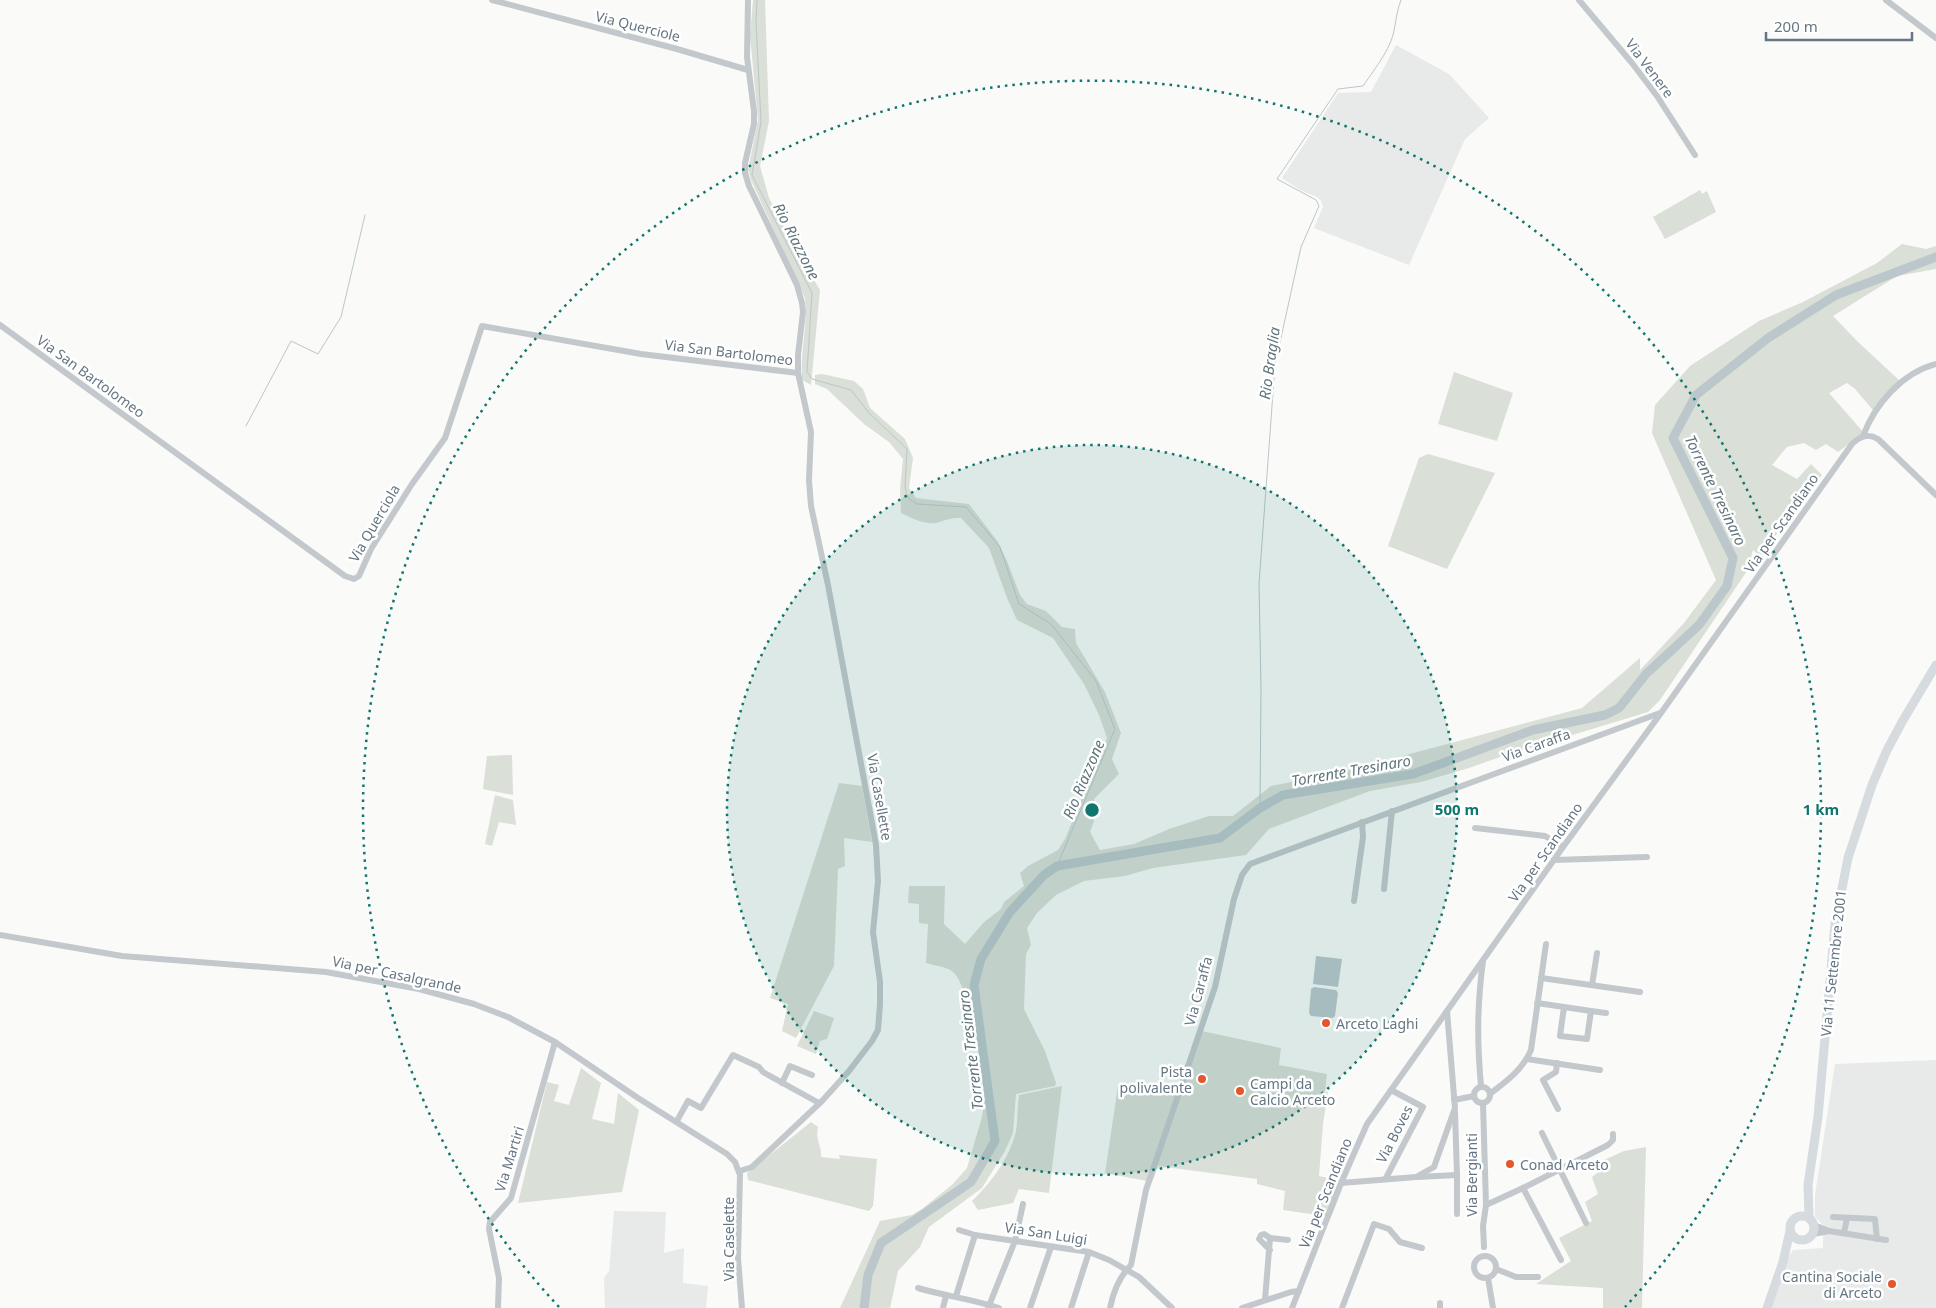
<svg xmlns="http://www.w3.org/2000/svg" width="1936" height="1308" font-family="'Noto Sans',sans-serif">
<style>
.built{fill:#e8e9e9}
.green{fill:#dadfd7}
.water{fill:#bbc7cb}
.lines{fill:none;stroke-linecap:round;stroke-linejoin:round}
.stream{stroke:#bbc7cb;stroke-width:1}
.river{stroke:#bbc7cb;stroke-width:9}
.minor{stroke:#c3c8cc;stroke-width:6}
.major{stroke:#d6dbdf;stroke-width:9}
.ring{fill:none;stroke:#0f766e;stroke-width:2.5;stroke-dasharray:2.5 5}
.poi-dot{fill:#e4572e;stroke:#fff;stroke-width:2}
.labels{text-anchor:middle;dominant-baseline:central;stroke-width:5;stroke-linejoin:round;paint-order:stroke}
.street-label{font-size:14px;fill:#657683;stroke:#fff}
.poi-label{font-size:14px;fill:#657683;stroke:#fff;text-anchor:start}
.water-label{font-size:15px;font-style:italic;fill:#60757c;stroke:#fff}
.centre{fill:#0f766e;stroke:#fff;stroke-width:2.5}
.ring-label{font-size:15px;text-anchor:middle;font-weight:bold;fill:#0f766e;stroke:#fff;stroke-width:5;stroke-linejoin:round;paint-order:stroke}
</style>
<rect width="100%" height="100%" fill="#fafaf8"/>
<g class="built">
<path d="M1396 45 1449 74 1489 118 1465 139 1409 265 1314 228 1323 207 1321 201 1317 197 1300 190 1282 178 1338 93 1371 92Z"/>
<path d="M1936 1060V1308H1770L1785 1262 1793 1250 1823 1248V1225L1815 1217V1195L1835 1064Z"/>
<path d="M614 1211 666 1212 664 1253 684 1248 683 1283 708 1286 706 1308H605L604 1278 609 1271Z"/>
</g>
<g class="green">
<path d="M753 0H765L769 121 760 166 769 198 794 246 820 290 811 385 802 380C800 353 808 326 805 298L751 180 748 170 758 120 750 36Z"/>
<path d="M1700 190 1702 194 1707 191 1716 212 1665 239 1653 217Z"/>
<path d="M1902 244 1926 249 1936 246V269L1897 276 1833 316 1858 342 1900 381 1873 410 1855 389 1847 383 1829 393 1864 433 1838 452 1826 444 1816 450 1804 443 1787 447 1772 465 1797 479 1811 464 1822 475 1760 556 1753 550 1747 571 1660 700 1648 712 1503 756 1469 768 1421 782 1370 791 1269 829 1246 855 1153 868 1125 876 1084 881 1056 895 1037 913 1027 928 1031 945 1026 954 1024 1009 1045 1051 1056 1083 1055 1086 1016 1094 1013 1133 1005 1151 982 1188 929 1227 920 1247 898 1271 890 1308H840L880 1221 912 1215 922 1209 953 1184 967 1168 982 1117 986 1088 975 1061 980 1052 971 991 964 992C954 966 952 970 926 963L928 924 919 923V904L908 903 909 886H945L944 924 965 944 984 922 1001 909 1004 902 1024 886 1020 873 1028 866 1058 850 1065 839 1107 738 1099 715 1084 684 1053 638 1017 620 1007 598 989 548 961 518C950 518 946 520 936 523 925 525 911 518 901 513L900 489 903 459 889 442 864 424 827 389 815 384V375L822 374 854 381 863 389 870 408 905 439 913 458 909 488 916 498 969 504 998 542 1007 561 1020 595 1027 604 1046 611 1062 627 1075 629 1076 643 1105 692 1121 733 1112 759 1119 774 1094 799V821L1090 832 1100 850 1134 844 1169 829 1209 816H1233L1271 786 1342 772 1582 708 1640 658V670L1684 623 1716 580 1652 433 1655 405 1690 366 1759 321 1803 302 1877 263Z"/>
<path d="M1454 372 1513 393 1497 441 1438 424Z"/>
<path d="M1428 454 1495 473 1447 569 1388 546 1419 458Z"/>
<path d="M512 755 513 795 483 789 487 756Z"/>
<path d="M839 783 862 786 872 842 844 838 845 866 838 869 834 966 796 1038 782 1031 788 1004 770 998Z"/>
<path d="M495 795 513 800 516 825 499 822 492 846 485 844Z"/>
<path d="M814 1011 834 1018 827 1039 820 1041 816 1054 797 1046Z"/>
<path d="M1202 1031 1281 1048 1279 1065 1327 1074 1325 1091 1328 1092 1323 1124 1319 1176 1345 1182 1331 1217 1283 1210 1285 1191 1257 1184V1179L1158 1166 1152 1182 1105 1173 1118 1086 1177 1095Z"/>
<path d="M581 1068 601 1083 592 1119 614 1124 618 1093 639 1110 622 1192 518 1203 547 1082 559 1085 554 1101 569 1105Z"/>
<path d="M1062 1086 1049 1193 1019 1189 1013 1203 978 1210 972 1201C991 1183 1010 1157 1016 1131 1018 1119 1017 1107 1019 1095Z"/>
<path d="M811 1122 818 1127C815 1141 822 1145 821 1157L840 1159 839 1155 877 1159 873 1206 869 1211 748 1180 747 1173Z"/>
<path d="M1646 1147 1642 1308H1603V1288L1536 1284 1571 1261 1559 1238 1592 1221 1585 1202 1598 1194 1592 1177 1603 1169 1602 1161 1624 1151Z"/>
</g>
<g class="water">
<path d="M1316 956 1342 959 1338 987 1313 984Z"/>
<path d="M1314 987 1336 990 1338 993 1335 1016 1333 1018 1311 1016 1309 1013 1311 989Z"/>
</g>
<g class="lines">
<g class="stream">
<path d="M757 0 756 22 761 122 752 175 812 293 807 372 812 379 851 390 869 413 907 449 905 487 908 498 917 504 966 507 1000 547 1019 604 1051 624 1096 681 1115 729 1057 866"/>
<path d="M246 426 291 341 318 354 341 317 365 215"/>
<path d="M1260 808 1261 687 1259 584 1275 365 1301 247 1319 206 1316 200 1277 179 1338 89 1363 86C1373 71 1388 53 1393 35 1396 23 1396 13 1401 0"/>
</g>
<path class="river" d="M864 1308 868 1275 881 1243 971 1182 995 1141 974 985 981 959 1010 912 1044 875 1057 866 1220 838 1260 808 1283 795 1413 774 1533 730 1605 715 1619 708 1646 674 1699 625 1727 586 1733 558 1673 438 1696 395 1768 338 1836 295 1936 257"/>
<g class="minor">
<path d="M492 0 677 49 748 70"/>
<path d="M1579 0 1632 63 1657 96 1695 155"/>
<path d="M1886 0 1936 38"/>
<path d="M0 325 345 576 354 579 359 576 371 549 412 484 445 438 482 326 641 354 798 373"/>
<path d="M1863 436C1875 404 1902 373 1936 364"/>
<path d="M1475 828 1545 836 1563 847"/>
<path d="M1554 860 1647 857"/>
<path d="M1384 889 1392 811"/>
<path d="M1354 901 1363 837 1362 822"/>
<path d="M0 935 122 956 326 972 419 989 474 1004 508 1017 555 1042 638 1098 727 1154 735 1162 740 1175 738 1258 742 1308"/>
<path d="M1541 978 1640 992"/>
<path d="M1592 985 1597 953"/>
<path d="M1537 1003 1591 1011 1587 1039 1560 1036 1564 1007"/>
<path d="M1591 1011 1606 1013"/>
<path d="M1527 1059 1600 1070"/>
<path d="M1557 1063 1556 1072 1543 1080 1558 1109"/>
<path d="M782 1083 790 1066 812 1075"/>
<path d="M1481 1086C1477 1042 1477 1006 1483 961"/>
<circle cx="1482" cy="1095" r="8"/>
<path d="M1491 1093C1507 1081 1523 1069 1531 1050L1546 944"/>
<path d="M1454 1100 1474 1096"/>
<path d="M1483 1103 1486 1205 1483 1226 1484 1247"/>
<path d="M678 1119 688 1101 701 1108 733 1055 759 1067 763 1072 819 1103"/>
<path d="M1542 1133 1586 1223"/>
<path d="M740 1171 752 1167 822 1101 849 1071 872 1041 878 1030 880 1004V982L873 932 878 881 876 845 828 585 811 506 809 480 811 432 798 373V355L803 312 802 303 797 285 749 186 745 173V163L754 124V111L747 57 748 0"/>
<path d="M1457 1175V1214"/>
<path d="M1418 1177 1457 1175 1455 1112"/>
<path d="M1386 1178 1423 1107 1391 1090"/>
<path d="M1341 1183 1416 1177 1434 1167 1455 1108 1447 1011"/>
<path d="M1523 1188 1561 1260"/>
<path d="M1486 1205 1523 1188 1608 1145 1613 1140V1134"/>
<path d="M1833 1217 1875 1219 1877 1239"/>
<path d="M959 1230 975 1235 1089 1252 1109 1260 1139 1277 1172 1308"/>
<path d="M1829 1231 1886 1240"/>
<path d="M1844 1233 1847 1218"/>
<path d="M1813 1234 1829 1231 1814 1225"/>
<path d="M1270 1238 1288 1240"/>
<circle cx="1485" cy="1267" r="11"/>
<path d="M1496 1269 1516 1277H1538"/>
<path d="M1488 1278 1493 1308"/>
<path d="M918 1288C945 1296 972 1299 999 1308"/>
<path d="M956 1296 975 1235"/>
<path d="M1265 1300 1270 1238 1264 1234 1261 1235 1259 1239 1270 1250"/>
<path d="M1440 1303V1308"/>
<path d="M498 1308 499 1278 489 1229 490 1222 511 1198 555 1042"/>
<path d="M943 1308 946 1296"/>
<path d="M988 1308 1015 1241 1023 1204"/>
<path d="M1030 1308 1051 1247"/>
<path d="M1071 1308 1089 1252"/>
<path d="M1110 1308C1113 1293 1120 1276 1131 1265L1146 1190 1215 987 1234 899 1242 875 1250 864 1660 713"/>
<path d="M1242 1308 1291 1292 1299 1291"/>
<path d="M1292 1308 1341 1183 1367 1124 1563 847 1661 713 1852 444C1860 436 1868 433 1878 439L1936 495"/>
<path d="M1342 1308 1374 1224 1389 1229 1400 1242 1422 1248"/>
</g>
<g class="major">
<circle cx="1802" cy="1228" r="12"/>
<path d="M1809 1217 1808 1185 1818 1117 1835 924 1848 858 1872 785 1887 750 1902 722 1936 665"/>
<path d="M1767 1308 1783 1262 1790 1231"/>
</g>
</g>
<circle cx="1092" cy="810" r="365" fill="#0f766e" fill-opacity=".12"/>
<g class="ring">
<circle cx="1092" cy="810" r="365"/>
<path d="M559 1307A729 729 0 1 1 1625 1307"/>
</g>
<g class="poi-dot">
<circle cx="1326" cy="1023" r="5"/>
<circle cx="1202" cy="1079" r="5"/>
<circle cx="1240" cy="1091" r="5"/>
<circle cx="1510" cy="1164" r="5"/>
<circle cx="1892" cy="1284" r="5"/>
</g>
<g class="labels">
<g class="street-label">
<text transform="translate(638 26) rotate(14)">Via Querciole</text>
<text transform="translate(1650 68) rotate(53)">Via Venere</text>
<text transform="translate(729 352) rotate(7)">Via San Bartolomeo</text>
<text transform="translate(91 376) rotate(36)">Via San Bartolomeo</text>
<text transform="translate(374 523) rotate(-60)">Via Querciola</text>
<text transform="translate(1781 523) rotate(-55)">Via per Scandiano</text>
<text transform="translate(1536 745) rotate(-20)">Via Caraffa</text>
<text transform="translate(880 797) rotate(80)">Via Casellette</text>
<text transform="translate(1545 852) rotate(-55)">Via per Scandiano</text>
<text transform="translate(1833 963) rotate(-84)">Via 11 Settembre 2001</text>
<text transform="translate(397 974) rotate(12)">Via per Casalgrande</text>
<text transform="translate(1198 991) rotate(-75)">Via Caraffa</text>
<text transform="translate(1394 1134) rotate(-63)">Via Boves</text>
<text transform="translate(509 1159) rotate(-73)">Via Martiri</text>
<text transform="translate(1471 1175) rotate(-90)">Via Bergianti</text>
<text transform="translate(1325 1193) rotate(-68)">Via per Scandiano</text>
<text transform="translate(1046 1233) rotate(9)">Via San Luigi</text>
<text transform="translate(728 1239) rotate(-90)">Via Caselette</text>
</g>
<g class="poi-label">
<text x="1336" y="1023">Arceto Laghi</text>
<text x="1192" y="1071" text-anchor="end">Pista<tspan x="1192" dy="16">polivalente</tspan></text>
<text x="1250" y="1083">Campi da<tspan x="1250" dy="16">Calcio Arceto</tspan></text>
<text x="1520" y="1164">Conad Arceto</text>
<text x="1882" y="1276" text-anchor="end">Cantina Sociale<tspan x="1882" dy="16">di Arceto</tspan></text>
</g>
<g class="water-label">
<text transform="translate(797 241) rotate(63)">Rio Riazzone</text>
<text transform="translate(1269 363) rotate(-82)">Rio Braglia</text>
<text transform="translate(1716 490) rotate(64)">Torrente Tresinaro</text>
<text transform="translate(1351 770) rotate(-10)">Torrente Tresinaro</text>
<text transform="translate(1083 779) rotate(-67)">Rio Riazzone</text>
<text transform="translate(970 1050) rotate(-97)">Torrente Tresinaro</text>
</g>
</g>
<circle cx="1092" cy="810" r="8" class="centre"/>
<g class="ring-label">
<text x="1457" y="815">500 m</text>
<text x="1821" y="815">1 km</text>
</g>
<path d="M1766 32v8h146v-8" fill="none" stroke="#657683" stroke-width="2.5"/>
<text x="1774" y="32" font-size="15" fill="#657683" stroke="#ffffff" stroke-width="4" paint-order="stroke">200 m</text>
</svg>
